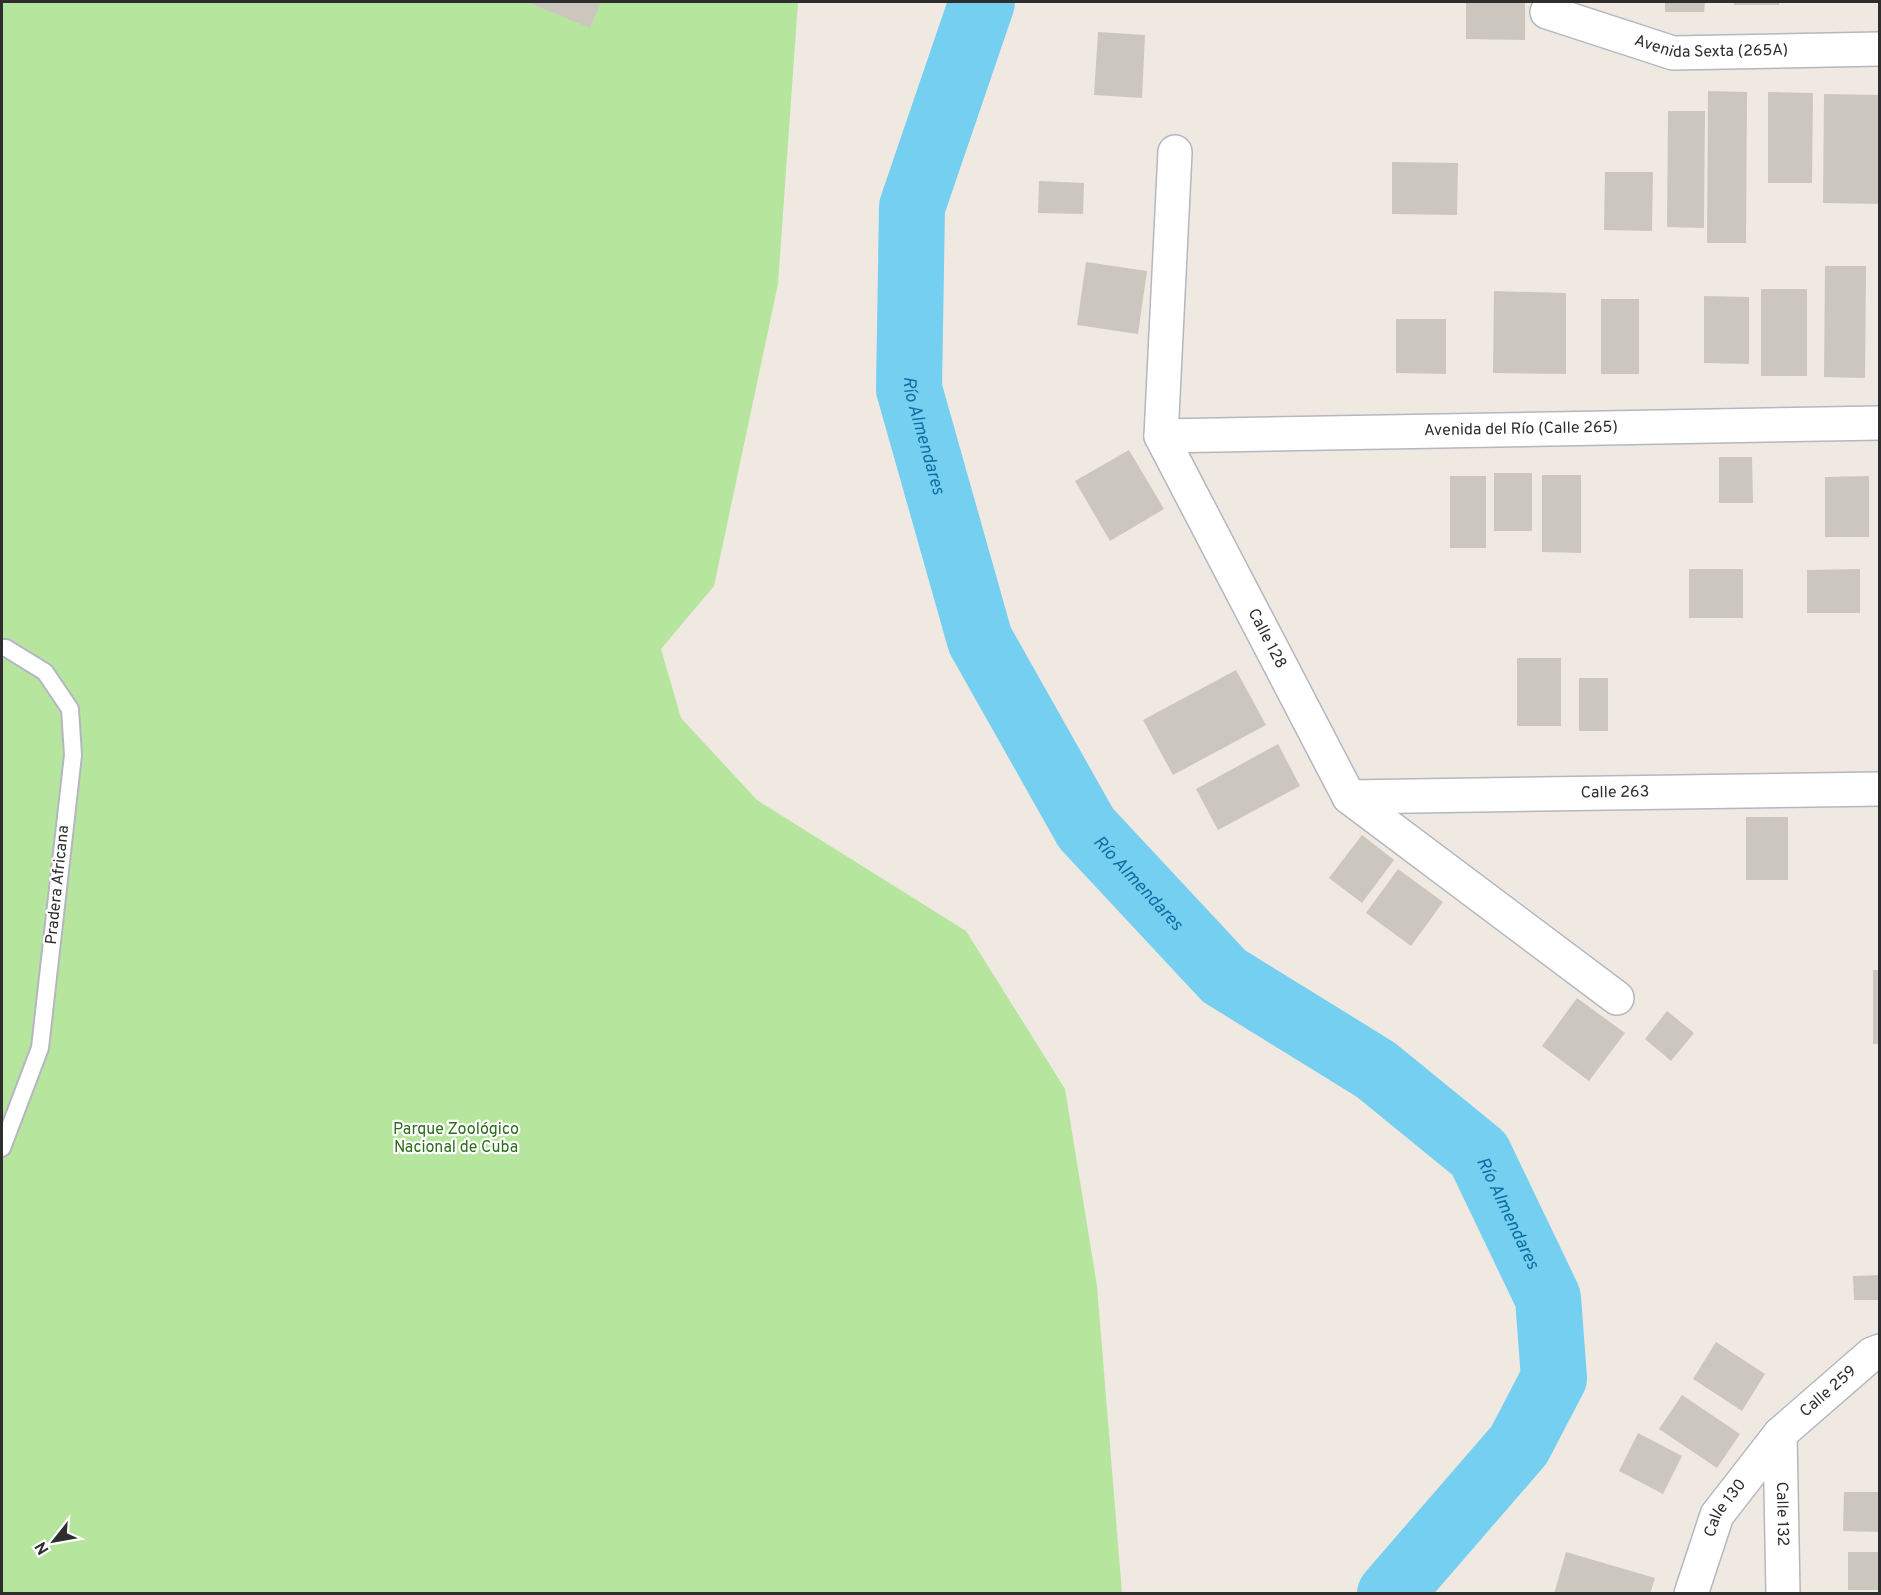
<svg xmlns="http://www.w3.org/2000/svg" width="1881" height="1595" font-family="Overpass,sans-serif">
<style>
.green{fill:#b6e59e}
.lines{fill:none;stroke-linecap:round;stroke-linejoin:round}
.river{stroke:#75cff0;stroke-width:66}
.building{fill:#cbc7bf}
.lane-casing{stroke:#b4b7c1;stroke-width:20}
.street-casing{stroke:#b4b7c1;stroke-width:36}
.lane{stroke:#fff;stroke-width:16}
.street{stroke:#fff;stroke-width:33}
.labels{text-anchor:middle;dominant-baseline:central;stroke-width:4.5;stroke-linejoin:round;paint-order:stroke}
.street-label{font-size:16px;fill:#2e2e2e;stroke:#fff}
.park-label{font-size:16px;fill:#2c6e1b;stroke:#fff}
.water-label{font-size:18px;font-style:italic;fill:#0d6fa3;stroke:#fff}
</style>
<rect width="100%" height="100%" fill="#efe9e1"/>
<path class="green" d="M2 2H798L778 284 714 586 661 649 681 718 757 800 966 931 1065 1089 1097 1286 1122 1593 2 1594Z"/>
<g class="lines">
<path class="river" id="s1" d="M982 2 912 207 909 389 980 640 1086 828 1224 976 1376 1070 1479 1154 1548 1298 1554 1378 1519 1445 1390 1594"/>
</g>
<g class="building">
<path d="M527 2H601L590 28Z"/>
<path d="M1466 2H1525V40L1466 39Z"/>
<path d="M1665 2H1705L1704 12H1665Z"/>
<rect x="1734" y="2" width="45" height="3"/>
<path d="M1098 32 1145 35 1142 98 1094 95Z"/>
<path d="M1708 91 1747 92 1746 243H1707Z"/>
<path d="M1768 92 1813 93 1812 183H1768Z"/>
<path d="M1824 94 1880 95V204L1823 203Z"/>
<path d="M1668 111H1705L1704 228 1667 227Z"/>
<path d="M1392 162 1458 163 1457 215 1392 214Z"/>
<path d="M1605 172H1653L1652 231 1604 230Z"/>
<path d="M1039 181 1084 183 1083 214 1038 213Z"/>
<path d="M1086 262 1147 271 1138 334 1077 325Z"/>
<path d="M1825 266H1866L1865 378 1824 377Z"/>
<rect x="1761" y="289" width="46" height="87"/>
<path d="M1494 291 1566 293V374L1493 373Z"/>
<path d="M1704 296 1749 297V364L1704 363Z"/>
<rect x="1601" y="299" width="38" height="75"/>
<path d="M1396 319H1446V374L1396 373Z"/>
<path d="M1129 450 1164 509 1110 541 1075 481Z"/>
<path d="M1719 457H1752L1753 503H1719Z"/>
<rect x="1494" y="473" width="38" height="58"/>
<path d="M1542 475H1581V553L1542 552Z"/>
<rect x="1450" y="476" width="36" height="72"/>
<path d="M1869 476V537H1825V477Z"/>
<rect x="1689" y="569" width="54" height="49"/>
<path d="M1860 569V613H1807V570Z"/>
<rect x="1517" y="658" width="44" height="68"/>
<path d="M1236 670 1266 725 1173 775 1143 720Z"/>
<rect x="1579" y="678" width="29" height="53"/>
<path d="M1278 744 1300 786 1218 830 1196 789Z"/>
<rect x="1746" y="817" width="42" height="63"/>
<path d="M1362 835 1394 860 1362 903 1329 878Z"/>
<path d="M1398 869 1443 902 1411 946 1366 913Z"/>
<rect x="1873" y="970" width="7" height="74"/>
<path d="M1577 998 1625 1033 1589 1081 1542 1046Z"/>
<path d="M1667 1011 1694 1033 1671 1061 1645 1039Z"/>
<path d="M1880 1275V1300H1854L1853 1276Z"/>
<path d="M1716 1342 1765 1374 1742 1411 1693 1379Z"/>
<path d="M1682 1395 1740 1434 1717 1468 1659 1429Z"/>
<path d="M1638 1433 1682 1456 1663 1494 1619 1471Z"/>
<path d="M1844 1492H1880V1532L1843 1531Z"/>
<path d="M1566 1552 1655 1578 1650 1594H1554Z"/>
<rect x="1848" y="1552" width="32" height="38"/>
</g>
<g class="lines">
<defs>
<path id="lane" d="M2 648H6L45 672 70 709 73 755 40 1048 2 1148"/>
<g id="street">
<path id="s2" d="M1547 12 1673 53 1880 49"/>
<path id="s3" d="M1175 152 1161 436 1349 797 1617 998"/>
<path id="s4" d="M1161 436 1880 423"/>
<path id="s5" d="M1349 797 1880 789"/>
<path id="s6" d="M1780 1434 1783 1594"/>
<path id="s7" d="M1691 1594 1717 1515 1780 1434 1872 1354 1880 1351"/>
</g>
</defs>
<use href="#lane" class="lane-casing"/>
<use href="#street" class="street-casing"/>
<use href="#lane" class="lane"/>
<use href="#street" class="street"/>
</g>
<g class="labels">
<g class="street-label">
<text stroke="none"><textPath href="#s2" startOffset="170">Avenida Sexta (265A)</textPath></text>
<text stroke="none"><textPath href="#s4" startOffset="360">Avenida del Río (Calle 265)</textPath></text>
<text stroke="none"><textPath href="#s3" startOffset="513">Calle 128</textPath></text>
<text stroke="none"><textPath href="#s5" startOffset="266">Calle 263</textPath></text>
<text transform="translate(58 885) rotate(-84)">Pradera Africana</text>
<text stroke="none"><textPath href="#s7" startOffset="250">Calle 259</textPath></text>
<text stroke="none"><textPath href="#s7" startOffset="93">Calle 130</textPath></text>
<text stroke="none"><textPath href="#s6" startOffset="80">Calle 132</textPath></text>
</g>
<g class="park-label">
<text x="456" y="1130">Parque Zoológico<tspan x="456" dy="18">Nacional de Cuba</tspan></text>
</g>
<g class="water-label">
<text stroke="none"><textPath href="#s1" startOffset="447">Río Almendares</textPath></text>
<text stroke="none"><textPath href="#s1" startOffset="951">Río Almendares</textPath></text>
<text stroke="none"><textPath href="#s1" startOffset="1455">Río Almendares</textPath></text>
</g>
</g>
<rect width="1881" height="1595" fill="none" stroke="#2e2e2e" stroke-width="6"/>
<g transform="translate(54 1541) rotate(239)" stroke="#ffffff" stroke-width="4.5" paint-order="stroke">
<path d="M0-4.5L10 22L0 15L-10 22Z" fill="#2e2e2e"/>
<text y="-9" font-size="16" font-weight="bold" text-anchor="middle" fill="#2e2e2e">N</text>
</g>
</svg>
